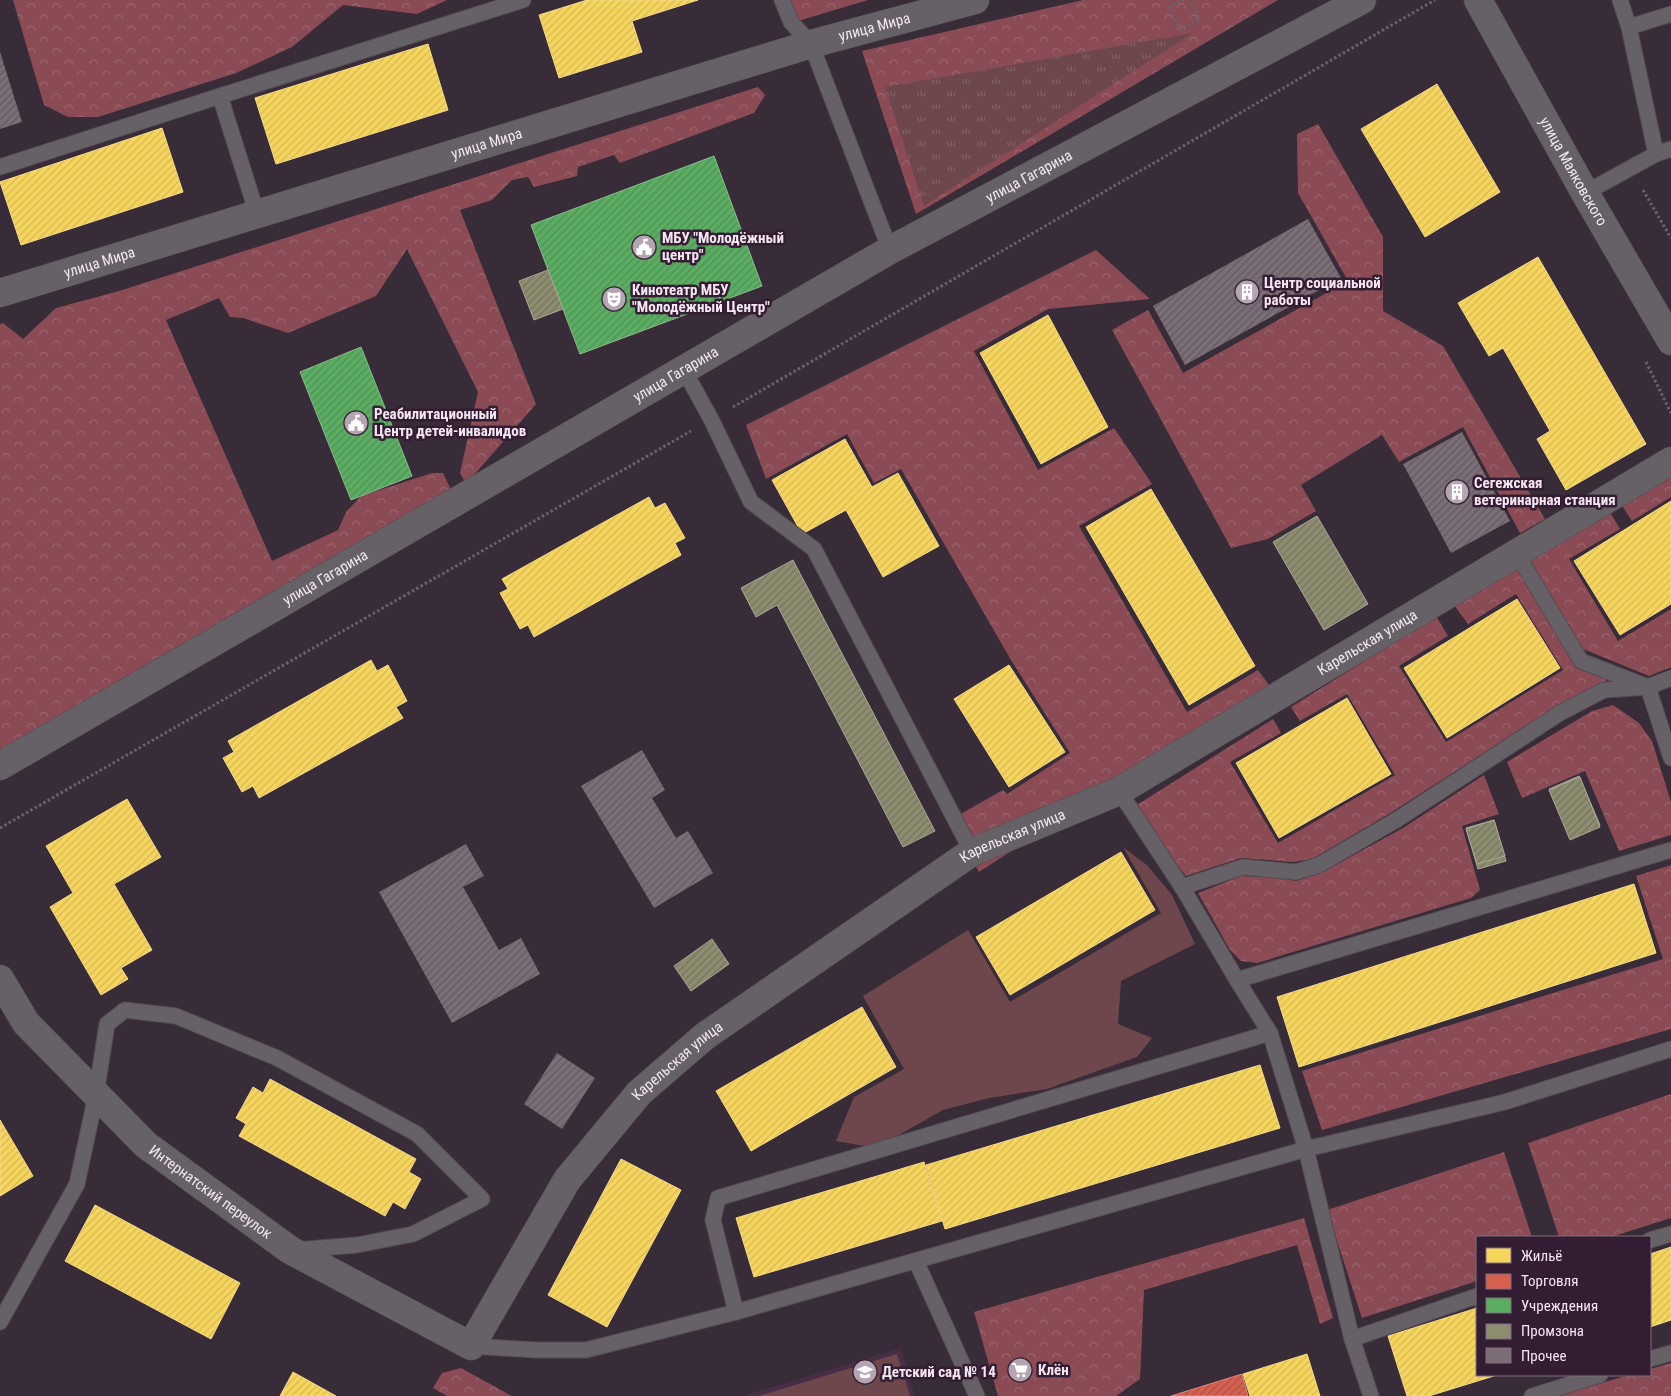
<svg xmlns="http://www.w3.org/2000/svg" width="1671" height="1396" font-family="'Roboto Condensed',sans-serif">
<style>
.built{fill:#472e46}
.grass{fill:#6e474d}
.forest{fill:url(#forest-crowns)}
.park{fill:url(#park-tufts)}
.homes{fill:url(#homes-hatch);stroke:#f6da8a}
.shops{fill:url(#shops-hatch);stroke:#df887f}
.public{fill:url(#public-hatch);stroke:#88bf8d}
.industry{fill:url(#industry-hatch);stroke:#aca796}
.building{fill:url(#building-hatch)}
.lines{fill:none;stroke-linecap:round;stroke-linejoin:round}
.lane-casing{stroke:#554b55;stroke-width:17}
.street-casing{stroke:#554b55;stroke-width:29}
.path{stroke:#686369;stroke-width:3;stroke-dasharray:2.5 2.5;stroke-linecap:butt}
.lane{stroke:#656166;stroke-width:15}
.street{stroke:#656166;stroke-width:28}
.labels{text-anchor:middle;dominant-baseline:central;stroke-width:5;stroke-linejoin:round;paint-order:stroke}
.street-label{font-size:15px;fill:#f5e6f4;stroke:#331d32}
.poi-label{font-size:15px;font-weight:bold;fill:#f5e6f4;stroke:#331d32;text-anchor:start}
</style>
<defs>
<pattern id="forest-crowns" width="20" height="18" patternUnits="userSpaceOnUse" patternTransform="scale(1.25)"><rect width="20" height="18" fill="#8a4b55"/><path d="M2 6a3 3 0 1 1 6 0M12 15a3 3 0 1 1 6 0" fill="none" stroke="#9b656e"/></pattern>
<pattern id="park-tufts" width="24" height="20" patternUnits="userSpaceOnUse" patternTransform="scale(1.25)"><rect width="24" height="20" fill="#6e474d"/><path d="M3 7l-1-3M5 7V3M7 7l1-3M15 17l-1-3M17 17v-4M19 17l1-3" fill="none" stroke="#836267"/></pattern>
<pattern id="homes-hatch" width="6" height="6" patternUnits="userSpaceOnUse" patternTransform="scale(1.25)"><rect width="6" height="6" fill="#f6d55c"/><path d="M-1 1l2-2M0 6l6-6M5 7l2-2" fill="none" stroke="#d4b858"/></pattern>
<pattern id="shops-hatch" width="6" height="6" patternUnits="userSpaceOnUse" patternTransform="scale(1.25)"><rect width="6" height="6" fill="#d6604d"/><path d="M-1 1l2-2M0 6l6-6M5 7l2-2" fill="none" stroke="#a5574c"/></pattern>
<pattern id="public-hatch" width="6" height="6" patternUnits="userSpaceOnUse" patternTransform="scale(1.25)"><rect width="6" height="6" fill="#5aae61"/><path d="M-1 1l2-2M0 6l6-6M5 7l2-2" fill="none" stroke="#558e5a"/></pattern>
<pattern id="industry-hatch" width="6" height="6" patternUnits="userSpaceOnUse" patternTransform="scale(1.25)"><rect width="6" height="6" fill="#8c8c6e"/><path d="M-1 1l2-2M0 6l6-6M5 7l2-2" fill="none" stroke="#757361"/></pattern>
<pattern id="building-hatch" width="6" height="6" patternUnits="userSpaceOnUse" patternTransform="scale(1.25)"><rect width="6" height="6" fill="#7b6e77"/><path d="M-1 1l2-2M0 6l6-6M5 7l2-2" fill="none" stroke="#625a60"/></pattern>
</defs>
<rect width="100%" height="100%" fill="#382c38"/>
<path class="built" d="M901 1348 915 1396H742Z"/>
<g class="grass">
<path d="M1123 847 1148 866 1172 895 1195 944 1121 981 1118 1024 1152 1038 1137 1057 1047 1089 989 1098 943 1110 876 1148 836 1141 854 1097 904 1069 863 996 968 930 1010 1002 1161 913Z"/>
<path d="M897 1354 910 1396H759Z"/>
</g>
<g class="forest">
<path d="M13 0H447L417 14 343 5 292 47 236 73 98 117H68L44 105Z"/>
<path d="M791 0H868L798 21Z"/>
<path d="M1083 0H1278L916 214 862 51Z"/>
<path d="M758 87 765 95 754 113 620 163 614 155 578 167 577 176 534 187 528 177 512 180 492 200 460 210 536 404 466 484 460 473 478 392 407 249 376 296 288 333 243 318 230 317 219 298 166 320 272 561 338 530 346 512 361 496 432 473H443L452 492 0 751V324L3 323 23 339 56 308 119 291Z"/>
<path d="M1318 124 1383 237V311L1443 346 1545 519 1520 533 1463 427 1399 462 1382 435 1301 485 1316 511 1268 539 1231 548 1112 330 1148 310 1183 373 1348 281 1298 193 1297 134Z"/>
<path d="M1096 250 1150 299 1048 309 974 351 1038 470 1114 428 1152 484 1079 526 1187 712 1258 670 1269 685 979 872 950 820 1003 790 1007 794 1070 753 1011 660 901 469 874 483 847 434 766 479 746 425Z"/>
<path d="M1671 474V497L1632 521 1621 504Z"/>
<path d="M1610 512 1620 529 1569 559 1618 641 1671 609V667L1649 676 1583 649 1528 560Z"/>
<path d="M1513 568 1520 570 1577 666 1607 680 1555 707 1392 812 1314 858 1294 862 1241 858 1186 876 1132 808 1273 719 1281 733 1230 762 1278 843 1395 775 1347 694 1300 721 1291 707 1436 616 1448 636 1399 666 1446 742 1563 670 1516 594 1468 624 1454 605Z"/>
<path d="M1613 705 1639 723 1652 741 1671 802V835L1619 851 1585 771 1522 798 1507 762 1592 711Z"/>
<path d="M1484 775 1499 814 1462 826 1480 890 1471 898 1257 963 1241 961 1230 950 1198 893 1241 876 1276 877 1296 881 1321 873 1403 828Z"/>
<path d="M1671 865V1029L1322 1130 1302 1071 1663 959 1636 876Z"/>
<path d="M1671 1094V1218L1611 1237H1559L1528 1143Z"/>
<path d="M1504 1152 1532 1237H1477V1281L1362 1318 1327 1210Z"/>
<path d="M1304 1218 1333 1318 1320 1324 1297 1245 1144 1290 1140 1379 1116 1396H998L974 1312Z"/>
<path d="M1671 1363V1396H1557L1629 1375H1650V1369Z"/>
<path d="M461 1368 512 1396H447L433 1388 442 1373Z"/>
</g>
<path class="park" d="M1193 33 924 206 885 87Z"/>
<g class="homes">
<path d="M587 0H698L632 21 642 52 559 78 539 15Z"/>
<path d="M428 44 448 110 276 164 255 98Z"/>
<path d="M1437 84 1500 192 1425 237 1361 129Z"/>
<path d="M162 128 183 192 21 245 0 182Z"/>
<path d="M1538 257 1646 444 1566 490 1537 439 1550 431 1503 348 1489 356 1458 303Z"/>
<path d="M1048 315 1108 427 1041 464 980 353Z"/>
<path d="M845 439 872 487 898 473 939 546 883 577 846 510 802 534 772 480Z"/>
<path d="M1151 489 1255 666 1189 705 1086 527Z"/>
<path d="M649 497 655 508 665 503 685 538 675 543 681 555 534 637 528 625 520 629 500 593 508 589 502 579Z"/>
<path d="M1671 501V604L1620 635 1574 561Z"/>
<path d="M1517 599 1560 668 1447 738 1404 668Z"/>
<path d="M371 660 377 671 388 665 407 701 396 707 403 718 259 798 253 786 242 792 223 758 234 752 228 741Z"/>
<path d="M1009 665 1065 752 1009 787 954 699Z"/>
<path d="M1347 698 1391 774 1279 838 1236 763Z"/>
<path d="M127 799 161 857 114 884 152 950 121 968 128 979 101 995 50 907 73 893 46 846Z"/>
<path d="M1121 852 1155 910 1010 995 976 937Z"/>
<path d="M1634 884 1656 953 1299 1067 1277 997Z"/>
<path d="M862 1007 896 1067 751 1151 716 1091Z"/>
<path d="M1260 1065 1280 1128 945 1229 926 1165Z"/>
<path d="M270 1079 416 1159 409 1172 421 1179 405 1209 393 1202 385 1216 239 1136 246 1124 236 1118 253 1087 263 1093Z"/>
<path d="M0 1120 33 1176 0 1196Z"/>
<path d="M621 1159 681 1190 607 1327 548 1295Z"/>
<path d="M924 1162 942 1221 754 1277 736 1218Z"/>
<path d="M95 1205 240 1283 211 1339 65 1261Z"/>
<path d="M1671 1247V1320L1650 1327V1254Z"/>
<path d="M1477 1308V1375H1497L1429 1396H1407L1388 1336Z"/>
<path d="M1307 1354 1320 1396H1250L1243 1374Z"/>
<path d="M293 1372 336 1396H280Z"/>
</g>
<path class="shops" d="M1242 1374 1248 1396H1171Z"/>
<g class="public">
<path d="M714 156 762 286 580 354 531 225Z"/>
<path d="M361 347 412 476 351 500 300 372Z"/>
</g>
<g class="industry">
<path d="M548 270 563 309 534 320 519 281Z"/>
<path d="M1317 516 1368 604 1324 630 1273 542Z"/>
<path d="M793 560 935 831 903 847 777 605 756 617 741 588Z"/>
<path d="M1579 776 1600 825 1570 838 1549 789Z"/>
<path d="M1580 777 1600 827 1570 840 1549 790Z"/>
<path d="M1494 820 1506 861 1478 869 1466 828Z"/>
<path d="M1494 820 1505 856 1477 864 1466 829Z"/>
<path d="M712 939 729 964 691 991 674 966Z"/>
</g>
<g class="building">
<path d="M0 52 22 122 0 129Z"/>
<path d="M1308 219 1341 278 1185 365 1153 306Z"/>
<path d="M1462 432 1510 521 1451 553 1403 464Z"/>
<path d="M642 750 665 790 652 798 676 838 688 831 713 873 654 908 581 786Z"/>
<path d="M466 844 484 876 463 887 499 950 521 938 540 974 452 1023 379 892Z"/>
<path d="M557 1053 595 1078 562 1129 524 1104Z"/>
</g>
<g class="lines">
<defs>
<g id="lane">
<path d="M782 0 791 22 811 44 890 250"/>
<path d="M1620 0 1629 27"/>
<path d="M1656 154 1629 27 1671 14"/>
<path d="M0 167 220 96"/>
<path d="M1585 193 1656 154 1671 149"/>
<path d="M257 214 220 96 523 0"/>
<path d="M684 370 711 419 751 502 814 549 972 852"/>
<path d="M1517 554 1581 661 1648 687 1671 758"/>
<path d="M1119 791 1182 887 1237 980 1671 850"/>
<path d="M1182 887 1243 867 1296 872 1319 865 1398 819 1560 713 1604 690 1648 687 1671 678"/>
<path d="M1270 1033 1306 1149 1352 1339 1477 1296"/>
<path d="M1650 1240 1671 1234"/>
<path d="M916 1261 977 1396"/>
<path d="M736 1312 713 1220 718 1198 1270 1033 1237 980"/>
<path d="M0 1322 77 1184 96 1095 107 1024 125 1010 176 1016 277 1058 417 1134 482 1199 413 1234 357 1245 296 1250"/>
<path d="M1352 1339 1371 1396"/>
<path d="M471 1346 536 1350H586L736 1312 1306 1149 1505 1102 1671 1049"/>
<path d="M1650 1359 1671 1353"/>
<path d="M1532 1396 1600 1375"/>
</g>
<g id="street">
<path id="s1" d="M1478 0 1585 193 1671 341"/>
<path id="s2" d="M0 293 811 44 975 0"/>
<path id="s3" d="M0 766 890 250 1362 0"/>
<path id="s4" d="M0 979 26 1023 146 1145 290 1250 471 1346 567 1180 639 1093 705 1036 972 852 1119 791 1671 461"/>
</g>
</defs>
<use href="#lane" class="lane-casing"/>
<use href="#street" class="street-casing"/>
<g class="path">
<path d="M1184 0 1169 7 1180 29 1200 19 1190 0"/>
<path d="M1643 190 1671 238"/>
<path d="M1646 362 1671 413"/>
<path d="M733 407 1435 0"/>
<path d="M0 828 691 431"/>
</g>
<use href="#lane" class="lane"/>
<use href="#street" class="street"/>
</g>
<defs>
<symbol id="civic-disc" viewBox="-11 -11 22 22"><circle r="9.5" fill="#b3a5b2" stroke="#331d32"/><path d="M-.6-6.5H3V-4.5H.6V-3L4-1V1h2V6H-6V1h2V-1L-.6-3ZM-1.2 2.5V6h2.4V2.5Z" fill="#fff"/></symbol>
<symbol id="building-disc" viewBox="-11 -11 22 22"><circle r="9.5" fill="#b3a5b2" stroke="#331d32"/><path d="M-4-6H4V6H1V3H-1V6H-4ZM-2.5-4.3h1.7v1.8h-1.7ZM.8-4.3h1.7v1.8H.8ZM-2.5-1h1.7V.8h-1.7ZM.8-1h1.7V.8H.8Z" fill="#fff"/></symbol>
<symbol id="theatre-disc" viewBox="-11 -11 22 22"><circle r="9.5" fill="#b3a5b2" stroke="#331d32"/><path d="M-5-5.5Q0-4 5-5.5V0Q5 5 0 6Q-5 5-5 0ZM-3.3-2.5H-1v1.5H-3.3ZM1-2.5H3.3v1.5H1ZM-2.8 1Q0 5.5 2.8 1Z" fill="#fff"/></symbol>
<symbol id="supermarket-disc" viewBox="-11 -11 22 22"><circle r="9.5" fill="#b3a5b2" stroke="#331d32"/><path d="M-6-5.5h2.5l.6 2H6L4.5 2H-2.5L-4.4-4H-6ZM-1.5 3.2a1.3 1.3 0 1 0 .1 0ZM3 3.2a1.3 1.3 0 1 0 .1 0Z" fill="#fff"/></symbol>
<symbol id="school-disc" viewBox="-11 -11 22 22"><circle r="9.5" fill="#b3a5b2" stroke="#331d32"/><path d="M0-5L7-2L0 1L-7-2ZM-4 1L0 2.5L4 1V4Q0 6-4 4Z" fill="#fff"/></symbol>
</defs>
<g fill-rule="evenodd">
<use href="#civic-disc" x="630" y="233" width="28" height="28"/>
<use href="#building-disc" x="1233" y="278" width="28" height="28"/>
<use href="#theatre-disc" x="600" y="285" width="28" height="28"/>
<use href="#civic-disc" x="342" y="409" width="28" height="28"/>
<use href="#building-disc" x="1443" y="478" width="28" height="28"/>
<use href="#supermarket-disc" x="1006" y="1356" width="28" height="28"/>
<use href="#school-disc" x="851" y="1358" width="28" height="28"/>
</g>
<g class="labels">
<g class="street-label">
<text stroke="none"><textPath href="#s2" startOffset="914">улица Мира</textPath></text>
<text stroke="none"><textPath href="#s2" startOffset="509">улица Мира</textPath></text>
<text stroke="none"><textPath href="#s1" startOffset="196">улица Маяковского</textPath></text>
<text stroke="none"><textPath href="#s3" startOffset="1186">улица Гагарина</textPath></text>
<text stroke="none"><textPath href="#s2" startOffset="104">улица Мира</textPath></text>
<text stroke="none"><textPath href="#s3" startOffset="781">улица Гагарина</textPath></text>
<text stroke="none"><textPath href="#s3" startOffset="376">улица Гагарина</textPath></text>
<text stroke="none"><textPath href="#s4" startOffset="1770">Карельская улица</textPath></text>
<text stroke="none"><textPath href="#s4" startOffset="1365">Карельская улица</textPath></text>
<text stroke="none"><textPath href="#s4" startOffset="960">Карельская улица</textPath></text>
<text stroke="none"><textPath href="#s4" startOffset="302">Интернатский переулок</textPath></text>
</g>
<g class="poi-label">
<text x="662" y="238">МБУ "Молодёжный<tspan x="662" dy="17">центр"</tspan></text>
<text x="1264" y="283">Центр социальной<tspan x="1264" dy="17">работы</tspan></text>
<text x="632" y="290">Кинотеатр МБУ<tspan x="632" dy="17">"Молодёжный Центр"</tspan></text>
<text x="374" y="414">Реабилитационный<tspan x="374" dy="17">Центр детей-инвалидов</tspan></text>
<text x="1474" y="483">Сегежская<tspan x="1474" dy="17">ветеринарная станция</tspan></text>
<text x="1038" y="1370">Клён</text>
<text x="882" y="1372">Детский сад № 14</text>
</g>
</g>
<rect x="1476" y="1236" width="175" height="140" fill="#331d32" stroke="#816d80"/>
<rect x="1486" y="1248" width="25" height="15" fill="#f6d55c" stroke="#816d80"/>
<text x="1521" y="1261" font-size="15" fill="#f5e6f4">Жильё</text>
<rect x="1486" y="1274" width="25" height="15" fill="#d6604d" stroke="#816d80"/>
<text x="1521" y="1286" font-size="15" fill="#f5e6f4">Торговля</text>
<rect x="1486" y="1298" width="25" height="15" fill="#5aae61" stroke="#816d80"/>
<text x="1521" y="1311" font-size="15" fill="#f5e6f4">Учреждения</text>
<rect x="1486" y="1324" width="25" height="15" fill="#8c8c6e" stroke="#816d80"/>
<text x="1521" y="1336" font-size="15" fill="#f5e6f4">Промзона</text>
<rect x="1486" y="1348" width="25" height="15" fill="#7b6e77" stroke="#816d80"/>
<text x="1521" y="1361" font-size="15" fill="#f5e6f4">Прочее</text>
</svg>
